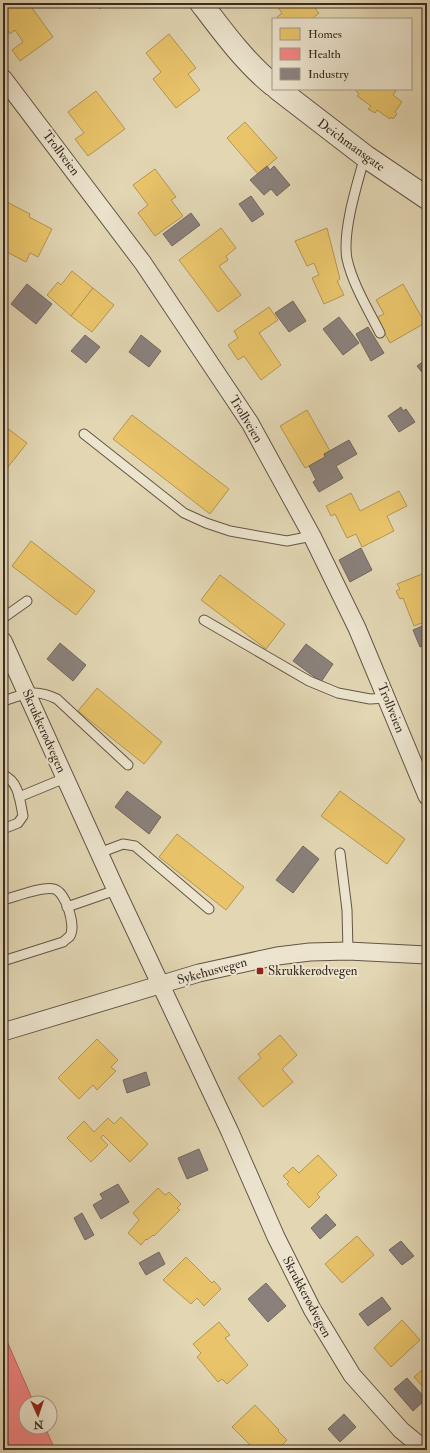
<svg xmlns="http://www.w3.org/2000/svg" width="430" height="1453" font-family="'IM FELL Double Pica',serif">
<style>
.homes{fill:#e9c46a;stroke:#b49654}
.health{fill:#f28482;stroke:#ba6965}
.industry{fill:#8a817c;stroke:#726760}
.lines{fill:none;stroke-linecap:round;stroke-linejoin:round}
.service-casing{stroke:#635645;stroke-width:11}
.minor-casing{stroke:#635645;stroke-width:19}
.tertiary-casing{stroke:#635645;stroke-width:24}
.service{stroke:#ece4ce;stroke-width:9}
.minor{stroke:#ece4ce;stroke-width:17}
.tertiary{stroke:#ece4ce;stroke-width:22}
.poi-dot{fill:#8f2418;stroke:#ece4ce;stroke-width:1.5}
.labels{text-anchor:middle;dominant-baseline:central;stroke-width:4;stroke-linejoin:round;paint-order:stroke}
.street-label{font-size:13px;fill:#392b20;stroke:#ece4ce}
.poi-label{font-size:13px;fill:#392b20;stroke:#ece4ce;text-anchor:start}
</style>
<rect width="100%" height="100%" fill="#e2d6b3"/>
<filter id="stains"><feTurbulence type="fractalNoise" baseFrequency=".005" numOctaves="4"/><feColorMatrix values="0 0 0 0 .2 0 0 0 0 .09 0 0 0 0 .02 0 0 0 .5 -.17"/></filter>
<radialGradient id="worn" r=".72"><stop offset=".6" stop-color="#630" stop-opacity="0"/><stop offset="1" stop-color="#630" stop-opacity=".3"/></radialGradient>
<g class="homes">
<path d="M3 3H33L30 5 53 37 20 61 12 50 23 42 15 30 10 34 4 25 6 24 3 20Z"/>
<path d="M96 3H107L100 9Z"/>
<path d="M264 3H311L319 13 312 19H278L277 17 282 13 275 3 269 8Z"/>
<path d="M427 4V17L421 7Z"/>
<path d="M169 34 196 68 188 74 200 90 176 108 153 79 161 72 146 53Z"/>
<path d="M354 89H393L396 91 393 95 402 102 395 112 397 114 393 119 391 117 390 119 377 110 375 113 368 109 371 106 357 96 359 94Z"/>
<path d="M96 91 125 129 88 156 75 139 84 133 68 112Z"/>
<path d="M245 122 277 158 258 174 227 138Z"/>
<path d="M155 169 176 197 171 200 183 216 155 236 138 213 148 205 133 185Z"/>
<path d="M5 201 30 214 29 217 52 229 38 257 30 253 26 262 3 250V205Z"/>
<path d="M221 228 236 248 226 256 228 260 219 266 241 295 218 312 179 260Z"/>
<path d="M327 228 340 279 337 281 344 295 324 304 312 278 319 275 314 263 307 266 295 241Z"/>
<path d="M72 271 93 288 71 316 47 295 58 282 61 285Z"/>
<path d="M403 284 425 323 390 343 376 318 384 314 376 300Z"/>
<path d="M93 288 114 305 92 332 71 316Z"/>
<path d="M269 307 278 320 259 333 281 365 261 380 244 356 238 360 228 345 238 338 234 331Z"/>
<path d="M307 410 330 451 324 454 325 457 305 468 280 426Z"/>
<path d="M132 415 229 489 210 514 113 439Z"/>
<path d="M3 425 27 443 8 467 3 463Z"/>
<path d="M399 491 407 506 387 516 394 531 362 547 356 534 347 538 335 514 331 516 326 506 351 493 360 511Z"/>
<path d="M31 541 95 591 76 615 12 566Z"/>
<path d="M427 572V621L414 626 403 598 400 599 396 591 400 589 397 584Z"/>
<path d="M220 575 285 624 266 649 201 600Z"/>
<path d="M97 688 162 742 144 764 78 711Z"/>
<path d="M340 791 405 839 387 864 321 816Z"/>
<path d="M177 834 244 887 226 910 159 857Z"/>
<path d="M280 1035 297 1055 282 1069 293 1082 263 1107 238 1078 261 1058 258 1054Z"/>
<path d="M97 1039 118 1060 111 1067 116 1071 97 1090 93 1085 79 1099 58 1078Z"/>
<path d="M121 1117 148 1144 130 1162 103 1135 101 1138 108 1145 91 1162 67 1138 84 1121 94 1132 108 1118 114 1124Z"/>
<path d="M318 1155 337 1175 317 1194 320 1197 309 1208 287 1184 289 1182 283 1176 293 1167 299 1173Z"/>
<path d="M158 1188 165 1195 169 1192 181 1204 177 1208 180 1210 154 1236 153 1235 147 1240 146 1239 141 1245 128 1233 139 1220 133 1213Z"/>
<path d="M357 1236 374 1255 342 1283 325 1264Z"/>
<path d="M186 1257 212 1283 214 1281 221 1289 204 1306 197 1298 191 1304 163 1280Z"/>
<path d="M402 1320 420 1340 391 1367 374 1348Z"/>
<path d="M219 1322 230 1335 225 1338 248 1365 227 1384 222 1379 218 1382 197 1357 201 1353 193 1344Z"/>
<path d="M427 1366V1391L414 1377Z"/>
<path d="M255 1405 279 1430 278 1431 287 1440 277 1450H255L232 1427Z"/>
</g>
<path class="health" d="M3 1332 34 1403H26V1427H45L55 1450H3Z"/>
<g class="industry">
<path d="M267 166 270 170 274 166 290 185 277 196 271 189 264 195 250 180Z"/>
<path d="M251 196 264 214 252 222 239 204Z"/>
<path d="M191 213 200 225 172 246 163 234Z"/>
<path d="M27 284 52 304 36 324 11 304Z"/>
<path d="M293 301 306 321 289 332 275 313Z"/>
<path d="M339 317 359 343 343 355 323 329Z"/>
<path d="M368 327 384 353 371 361 356 334Z"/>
<path d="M85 335 100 347 86 363 71 351Z"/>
<path d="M141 335 161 351 149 367 129 352Z"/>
<path d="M427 359V375L425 376 417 366Z"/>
<path d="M401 407 403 411 406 409 415 422 399 432 388 416Z"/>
<path d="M349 440 357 454 336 466 343 478 319 492 313 482 316 480 309 466 325 457 324 454Z"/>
<path d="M361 548 372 570 350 582 339 560Z"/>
<path d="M427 624V644L420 647 413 630Z"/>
<path d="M60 643 86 665 73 681 47 659Z"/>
<path d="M306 644 333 664 321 682 293 661Z"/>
<path d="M127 791 161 817 149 834 115 807Z"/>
<path d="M303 846 319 859 293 893 276 880Z"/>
<path d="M146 1072 150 1085 127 1093 123 1080Z"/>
<path d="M199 1149 208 1170 187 1179 178 1158Z"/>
<path d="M118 1184 129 1202 101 1219 93 1205 103 1199 100 1194Z"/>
<path d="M82 1213 94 1235 85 1240 74 1218Z"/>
<path d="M326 1214 336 1225 320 1239 311 1228Z"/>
<path d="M401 1241 414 1256 402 1265 389 1250Z"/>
<path d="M159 1252 165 1264 146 1275 139 1263Z"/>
<path d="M266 1283 286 1306 268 1322 248 1299Z"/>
<path d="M382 1297 391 1309 368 1326 359 1314Z"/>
<path d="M407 1378 426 1399 413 1411 394 1389Z"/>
<path d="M344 1414 356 1427 340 1442 328 1429Z"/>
</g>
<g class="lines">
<defs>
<g id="service">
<path d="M365 156C357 184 342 232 347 259 353 285 368 309 380 333"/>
<path d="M84 434 184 513 206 523 230 531 287 541 312 536"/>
<path d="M3 618 27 601"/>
<path d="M204 620 309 681 338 693 370 699 387 698"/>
<path d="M3 701C25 694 35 688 57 699L128 765"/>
<path d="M3 775C19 781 20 801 23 816L18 823 3 829"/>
<path d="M19 797 65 778"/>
<path d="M99 853 123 844 135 846 209 909"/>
<path d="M340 853 347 910 348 951"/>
<path d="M3 900C15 897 42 886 54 889 66 892 76 926 70 936 68 938 65 940 63 942L3 961"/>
<path d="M67 907 116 890"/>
</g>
<g id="minor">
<path d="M3 78 143 263 250 423 312 536 357 628 427 796"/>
<path d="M3 641 116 890 230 1132 276 1237 312 1309 352 1375 401 1430 425 1450"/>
<path d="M3 1032 199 973 277 956 310 952 348 951 427 955"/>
</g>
<g id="tertiary">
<path d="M201 3C223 32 245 62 273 85"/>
<path d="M278 89 365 156 427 198"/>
</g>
</defs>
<use href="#service" class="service-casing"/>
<use href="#minor" class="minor-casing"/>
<use href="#tertiary" class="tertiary-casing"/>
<use href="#service" class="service"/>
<use href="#minor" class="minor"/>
<use href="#tertiary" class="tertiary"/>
</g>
<rect class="poi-dot" x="256" y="967" width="8" height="8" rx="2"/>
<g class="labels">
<g class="street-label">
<text transform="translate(351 145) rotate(36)">Deichmansgate</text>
<text transform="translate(61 153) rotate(53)">Trollveien</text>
<text transform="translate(246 419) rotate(59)">Trollveien</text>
<text transform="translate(391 708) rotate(68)">Trollveien</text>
<text transform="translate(44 731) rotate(66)">Skrukkerødvegen</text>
<text transform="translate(212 971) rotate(-15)">Sykehusvegen</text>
<text transform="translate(307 1297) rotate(62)">Skrukkerødvegen</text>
</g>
<g class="poi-label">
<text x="268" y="971">Skrukkerødvegen</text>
</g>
</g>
<rect width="430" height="1453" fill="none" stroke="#e2d6b3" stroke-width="16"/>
<rect x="4" y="4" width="422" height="1445" fill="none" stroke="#392b20" stroke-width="2"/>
<rect x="8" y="8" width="414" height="1437" fill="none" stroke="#392b20"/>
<rect x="272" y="18" width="140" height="72" fill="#ece4ce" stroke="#a49a88"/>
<rect x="280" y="28" width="20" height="12" fill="#e9c46a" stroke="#a49a88"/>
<text x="308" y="38" font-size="12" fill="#392b20">Homes</text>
<rect x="280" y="48" width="20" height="12" fill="#f28482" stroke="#a49a88"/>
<text x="308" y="58" font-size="12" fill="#392b20">Health</text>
<rect x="280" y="68" width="20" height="12" fill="#8a817c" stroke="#a49a88"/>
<text x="308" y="78" font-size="12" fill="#392b20">Industry</text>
<g transform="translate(38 1415) rotate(177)"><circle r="19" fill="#ece4ce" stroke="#a49a88"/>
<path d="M0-3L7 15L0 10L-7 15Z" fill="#8f2418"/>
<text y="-6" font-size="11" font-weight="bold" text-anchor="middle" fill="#392b20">N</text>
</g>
<rect width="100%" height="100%" filter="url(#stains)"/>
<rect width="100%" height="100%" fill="url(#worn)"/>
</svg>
